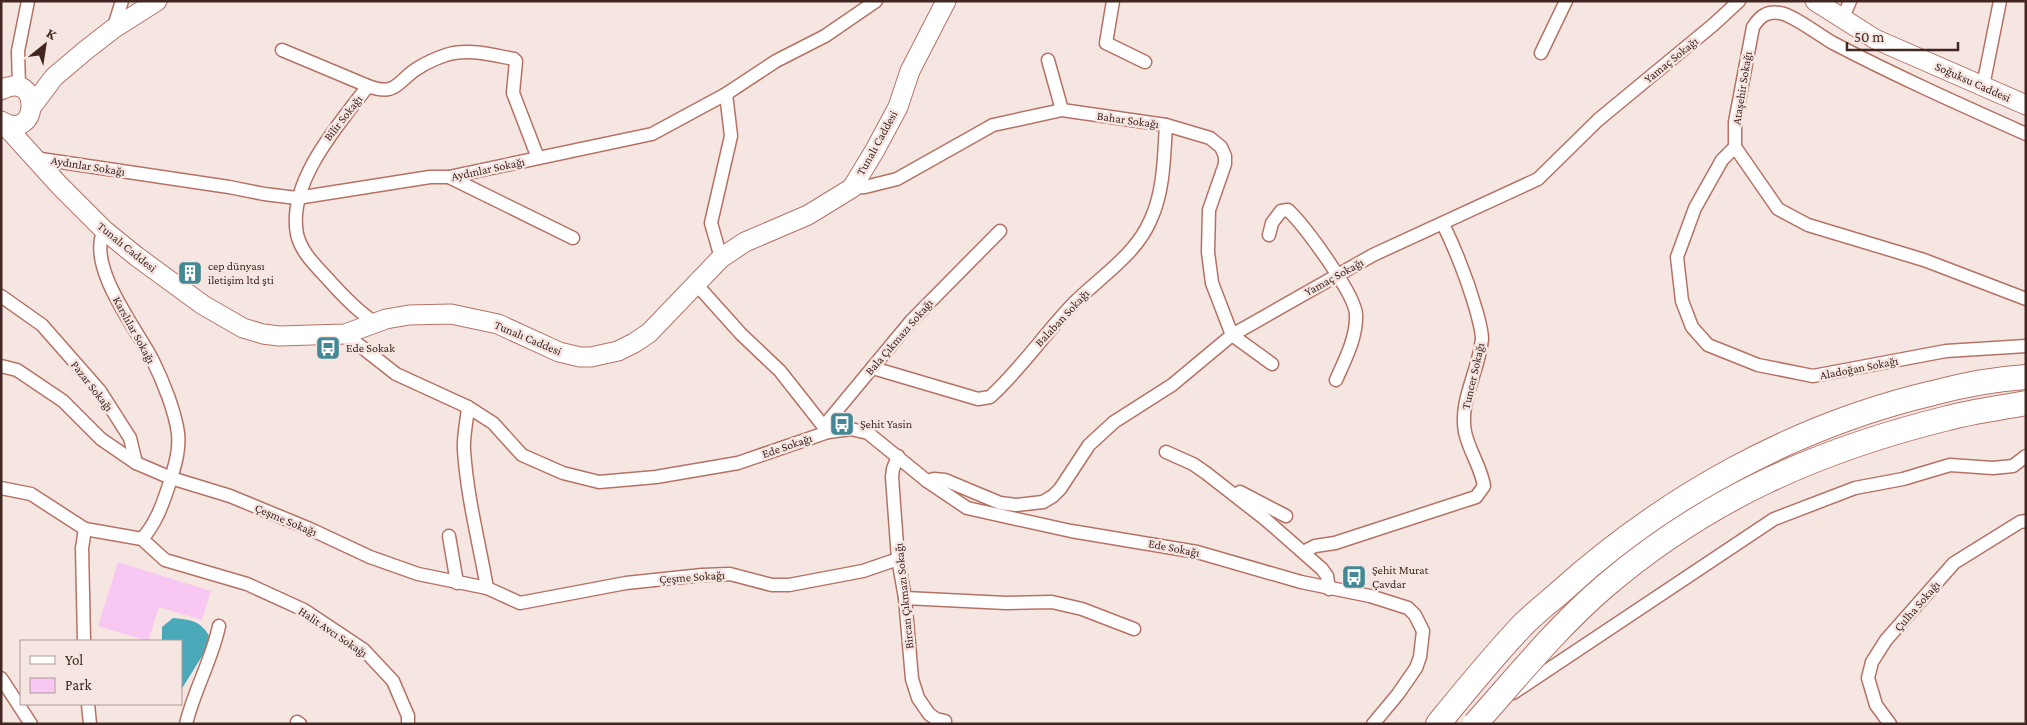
<svg xmlns="http://www.w3.org/2000/svg" width="2027" height="725" font-family="'Crimson Pro',serif">
<style>
.park{fill:#f8c7f2}
.water{fill:#49a9b9}
.lines{fill:none;stroke-linecap:round;stroke-linejoin:round}
.street-casing{stroke:#b67165;stroke-width:15}
.secondary-casing{stroke:#b67165;stroke-width:21}
.highway-casing{stroke:#b67165;stroke-width:26}
.street{stroke:#fff;stroke-width:12}
.secondary{stroke:#fff;stroke-width:19}
.highway{stroke:#fff;stroke-width:24}
.highway-bridge-casing{stroke:#b67165;stroke-width:26;stroke-linecap:butt}
.highway-bridge{stroke:#fff;stroke-width:24}
.labels{text-anchor:middle;dominant-baseline:central;stroke-width:5;stroke-linejoin:round;paint-order:stroke}
.street-label{font-size:12px;fill:#422621;stroke:#f6e6e2}
.poi-label{font-size:12px;fill:#422621;stroke:#f6e6e2;text-anchor:start}
</style>
<rect width="100%" height="100%" fill="#f6e6e2"/>
<path class="park" d="M118 562 211 591 202 620 159 607 148 641 98 626Z"/>
<path class="water" d="M173 618C191 620 200 620 210 637L204 653 181 690V641H162V627Z"/>
<g class="lines">
<defs>
<g id="street">
<path d="M1113 1 1106 43 1145 62"/>
<path d="M1843 18 1850 1"/>
<path d="M113 29 122 1"/>
<path d="M282 50 368 86"/>
<path d="M1541 53 1566 1"/>
<path d="M1048 60 1062 110"/>
<path d="M1983 86 2000 1"/>
<path d="M19 87 18 51 28 1"/>
<path d="M2026 134C1961 105 1896 76 1833 43 1821 36 1791 14 1780 13 1767 11 1760 16 1753 27L1735 122V147L1778 209 1808 225 1924 260 2026 299"/>
<path d="M1735 147 1722 160 1695 208 1677 257 1682 301 1692 327 1708 345 1758 365 1813 376 1946 351 2026 346"/>
<path d="M34 158 229 187 264 194 297 198 430 177H449L652 134 726 94 776 61 825 36 876 1"/>
<path d="M449 177 573 238"/>
<path d="M852 188 865 187 897 179 993 125 1062 110 1166 125 1210 138 1221 147 1225 156V164L1209 210 1208 252 1212 283 1232 335 1272 364"/>
<path d="M1269 235 1272 223 1281 211 1288 210C1304 225 1356 295 1356 315 1357 337 1345 360 1336 380"/>
<path d="M721 258 711 223 731 136 726 94"/>
<path d="M697 285 741 334 780 371 828 432"/>
<path d="M1 296 42 325 100 391 130 438 136 463 171 478 230 496 310 529 370 557 418 574 487 588 520 603 626 583 702 575 730 574 772 585H789L863 571 898 559"/>
<path d="M374 322C356 310 342 295 327 278 315 265 301 252 297 234 287 182 339 124 368 86 397 97 398 80 418 68 426 63 437 58 446 55 467 48 492 55 514 59L516 61 513 93 538 158"/>
<path d="M345 334 396 374 468 407 493 423 522 455 563 473 599 482 656 477 738 463 828 432 851 429 868 433 927 481 967 508 1071 531 1197 552 1301 582 1370 596 1408 608 1415 615 1423 631 1420 657 1416 668 1398 694 1373 724"/>
<path d="M1 366 17 370 63 401 101 439 136 463"/>
<path d="M873 368 978 399 990 397C1021 369 1045 333 1074 303 1101 276 1136 255 1151 219 1164 191 1164 156 1166 125"/>
<path d="M468 407C467 421 463 436 464 450 467 497 479 542 487 588"/>
<path d="M824 426 911 321 1000 231"/>
<path d="M1166 452 1193 464 1206 473 1265 519 1322 569 1327 576 1329 589"/>
<path d="M898 456 893 469 892 477 898 559 905 598 912 679 918 698 929 714 936 719 945 721"/>
<path d="M927 481 934 479 945 480 1000 503 1016 505 1043 502 1053 496 1060 489 1089 445 1114 422 1172 385 1232 335 1373 255 1538 179 1598 120 1713 25 1739 1"/>
<path d="M1 488 31 494 85 529 142 539C156 523 162 506 169 485 174 468 180 452 178 433 175 411 163 381 153 361 137 329 86 267 104 230"/>
<path d="M1240 492 1286 516"/>
<path d="M449 536 457 583"/>
<path d="M142 539 165 560 247 584 304 610 364 650 393 681 408 716V724"/>
<path d="M1303 552 1315 546 1335 543 1476 497 1484 486C1481 467 1469 451 1465 432 1459 400 1479 371 1482 339 1482 331 1479 321 1477 313 1468 281 1457 253 1443 224"/>
<path d="M905 598 1006 603 1052 602 1082 609 1134 629"/>
<path d="M84 641 82 548 85 529"/>
<path d="M1 678 31 724"/>
<path d="M1513 693 1774 519 1855 488 1903 479 1950 465 1993 468 2013 466 2026 456"/>
<path d="M88 704 90 724"/>
<path d="M297 722 300 724"/>
<path d="M186 724C194 690 212 660 219 626"/>
<path d="M1890 724 1876 705 1868 678 1872 662 1886 640 1954 563 2020 522 2026 521"/>
</g>
<g id="secondary">
<path d="M1815 1 1875 39 2026 105"/>
<path d="M1 90C42 68 40 144 1 121"/>
<path d="M33 105 54 77 86 50 113 29 157 1"/>
<path d="M2 122 59 185 104 230 136 256 203 305 243 328 263 334 279 336 345 334 386 319 409 315 451 314 498 324 559 352 580 357H591L618 351 634 343 649 333 721 258 745 242 808 215 852 188 875 150 898 107 910 71 946 1"/>
</g>
<path id="highway" d="M1438 724C1464 692 1491 659 1519 629 1531 616 1545 605 1558 594 1664 498 1793 426 1933 393 1963 385 1995 379 2026 377"/>
</defs>
<use href="#street" class="street-casing"/>
<use href="#secondary" class="secondary-casing"/>
<use href="#highway" class="highway-casing"/>
<use href="#street" class="street"/>
<use href="#secondary" class="secondary"/>
<use href="#highway" class="highway"/>
<defs>
<path id="highway-bridge" d="M1475 724C1517 677 1557 627 1605 586 1707 499 1818 450 1948 418 1973 411 2000 408 2026 403"/>
</defs>
<use href="#highway-bridge" class="highway-bridge-casing"/>
<use href="#highway-bridge" class="highway-bridge"/>
</g>
<defs>
<symbol id="building-square" viewBox="-11 -11 22 22"><rect x="-9" y="-9" width="18" height="18" rx="4" fill="#438894" stroke="#f6e6e2"/><path d="M-4-6H4V6H1V3H-1V6H-4ZM-2.5-4.3h1.7v1.8h-1.7ZM.8-4.3h1.7v1.8H.8ZM-2.5-1h1.7V.8h-1.7ZM.8-1h1.7V.8H.8Z" fill="#fff"/></symbol>
<symbol id="bus-square" viewBox="-11 -11 22 22"><rect x="-9" y="-9" width="18" height="18" rx="4" fill="#438894" stroke="#f6e6e2"/><path d="M-5-6H5V4H4V6H2V4H-2V6H-4V4H-5ZM-3.5-4V0h7V-4ZM-3.5 1.2v1.5H-2V1.2ZM2 1.2v1.5H3.5V1.2Z" fill="#fff"/></symbol>
</defs>
<g fill-rule="evenodd">
<use href="#building-square" x="176" y="259" width="28" height="28"/>
<use href="#bus-square" x="314" y="334" width="28" height="28"/>
<use href="#bus-square" x="828" y="410" width="28" height="28"/>
<use href="#bus-square" x="1340" y="563" width="28" height="28"/>
</g>
<g class="labels">
<g class="street-label">
<text transform="translate(1671 60) rotate(-39)">Yamaç Sokağı</text>
<text transform="translate(1973 82) rotate(24)">Soğuksu Caddesi</text>
<text transform="translate(1742 88) rotate(-81)">Ataşehir Sokağı</text>
<text transform="translate(343 118) rotate(-52)">Bilir Sokağı</text>
<text transform="translate(1128 120) rotate(8)">Bahar Sokağı</text>
<text transform="translate(877 143) rotate(-61)">Tunalı Caddesi</text>
<text transform="translate(88 166) rotate(9)">Aydınlar Sokağı</text>
<text transform="translate(488 169) rotate(-12)">Aydınlar Sokağı</text>
<text transform="translate(127 247) rotate(39)">Tunalı Caddesi</text>
<text transform="translate(1334 277) rotate(-29)">Yamaç Sokağı</text>
<text transform="translate(1062 318) rotate(-47)">Balaban Sokağı</text>
<text transform="translate(134 330) rotate(61)">Karslılar Sokağı</text>
<text transform="translate(899 337) rotate(-49)">Bala Çıkmazı Sokağı</text>
<text transform="translate(528 338) rotate(23)">Tunalı Caddesi</text>
<text transform="translate(1859 368) rotate(-11)">Aladoğan Sokağı</text>
<text transform="translate(1473 376) rotate(-77)">Tuncer Sokağı</text>
<text transform="translate(92 386) rotate(52)">Pazar Sokağı</text>
<text transform="translate(787 446) rotate(-19)">Ede Sokağı</text>
<text transform="translate(286 520) rotate(23)">Çeşme Sokağı</text>
<text transform="translate(1174 548) rotate(11)">Ede Sokağı</text>
<text transform="translate(692 577) rotate(-4)">Çeşme Sokağı</text>
<text transform="translate(904 596) rotate(-96)">Bircan Çıkmazı Sokağı</text>
<text transform="translate(1917 606) rotate(-49)">Çulha Sokağı</text>
<text transform="translate(333 632) rotate(34)">Halit Avcı Sokağı</text>
</g>
<g class="poi-label">
<text x="208" y="266">cep dünyası<tspan x="208" dy="14">iletişim ltd şti</tspan></text>
<text x="346" y="348">Ede Sokak</text>
<text x="860" y="424">Şehit Yasin</text>
<text x="1372" y="570">Şehit Murat<tspan x="1372" dy="14">Çavdar</tspan></text>
</g>
</g>
<rect width="2027" height="725" fill="none" stroke="#422621" stroke-width="5"/>
<rect x="20" y="640" width="162" height="65" fill="#f6e6e2" stroke="#ae9995"/>
<rect x="30" y="656" width="25" height="8" fill="#ffffff" stroke="#ae9995"/>
<text x="65" y="665" font-size="15" fill="#422621">Yol</text>
<rect x="30" y="678" width="25" height="15" fill="#f8c7f2" stroke="#ae9995"/>
<text x="65" y="690" font-size="15" fill="#422621">Park</text>
<g transform="translate(45 45) rotate(30)" stroke="#f6e6e2" stroke-width="4" paint-order="stroke">
<path d="M0-4L9 19L0 12L-9 19Z" fill="#422621"/>
<text y="-8" font-size="14" font-weight="bold" text-anchor="middle" fill="#422621">K</text>
</g>
<path d="M1847 42v8h111v-8" fill="none" stroke="#422621" stroke-width="2.5"/>
<text x="1854" y="42" font-size="15" fill="#422621" stroke="#f6e6e2" stroke-width="4" paint-order="stroke">50 m</text>
</svg>
